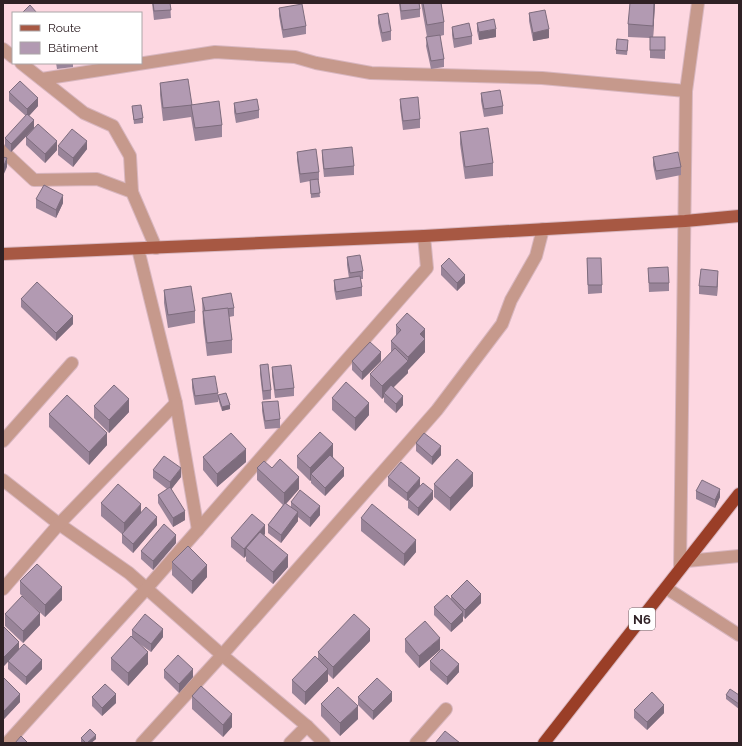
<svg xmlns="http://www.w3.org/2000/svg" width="742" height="746" font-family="Raleway,sans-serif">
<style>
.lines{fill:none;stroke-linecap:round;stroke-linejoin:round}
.minor-casing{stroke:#d8b6bf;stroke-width:14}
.major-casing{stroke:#d8b6bf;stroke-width:14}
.highway-casing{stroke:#d8b6bf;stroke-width:14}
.minor{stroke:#c6998c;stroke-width:12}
.major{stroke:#a75843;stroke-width:12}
.highway{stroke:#9a3e27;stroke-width:12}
.wall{fill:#998499}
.shaded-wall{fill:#7d6c7d}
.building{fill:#b29ab2;stroke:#7d6c7d}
.labels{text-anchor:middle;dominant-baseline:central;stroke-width:3.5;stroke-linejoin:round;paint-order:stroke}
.shield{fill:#fff;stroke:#6d6466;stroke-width:1}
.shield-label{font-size:13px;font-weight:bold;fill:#2f2125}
</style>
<rect width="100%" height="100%" fill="#fdd7e1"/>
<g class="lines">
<defs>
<g id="minor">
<path d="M3 49 13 57"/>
<path d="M21 63 84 113 113 126 130 156 132 192"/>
<path d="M42 79 215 52 295 57 316 63 371 73 542 78 686 91"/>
<path d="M3 151 34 180 97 179 132 192 156 248"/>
<path d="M138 249 176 403 198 530"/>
<path d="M3 441 72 363"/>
<path d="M3 480 59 524 129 573 222 655 307 726 324 743"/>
<path d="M687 561 739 556"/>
<path d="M680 569 686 91 698 3"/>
<path d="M666 588 739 635"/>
<path d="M3 589 59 524 176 403"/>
<path d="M7 743 147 588 427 268 424 236"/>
<path d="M142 743 222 655 437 410 502 324 511 300 536 256 543 229"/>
<path d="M290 743 307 726"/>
<path d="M416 743 446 709"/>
</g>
<path id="major" d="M3 254 424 236 685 221 739 216"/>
<path id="highway" d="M544 743 739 494"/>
</defs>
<use href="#minor" class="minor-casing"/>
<use href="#major" class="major-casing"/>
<use href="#highway" class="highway-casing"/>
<use href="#minor" class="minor"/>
<use href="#major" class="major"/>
<use href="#highway" class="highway"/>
</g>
<g class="wall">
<path d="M152 3H170L171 18 154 20Z"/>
<path d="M399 3H419L420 9V17L401 20Z"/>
<path d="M421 3H441L444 22V35L440 36 444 59V67L431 69 426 46 427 37Z"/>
<path d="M655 3 653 37H665V59L650 58V38L628 37V24Z"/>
<path d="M279 8 306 26V34L283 38 279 16Z"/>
<path d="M529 13 549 38 533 41 529 21Z"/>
<path d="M378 15 391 31V40L382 42 378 23Z"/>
<path d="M477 23 496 37 479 40 477 31Z"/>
<path d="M452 27 472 36V44L454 48 452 35Z"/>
<path d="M628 45 627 55 616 54V50Z"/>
<path d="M56 63H73V67L57 69Z"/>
<path d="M160 83 222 125V137L195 141 191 117 163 121 160 95Z"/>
<path d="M9 92 38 106 29 116 34 128 57 150 45 163 26 145V137L33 129 11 152 5 146V138L26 116 9 101Z"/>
<path d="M481 93 503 106V114L484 117 481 101Z"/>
<path d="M400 99 420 119V128L403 130 400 107Z"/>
<path d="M234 103 259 110V118L236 123 234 112Z"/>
<path d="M132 106 143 118V123L134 124Z"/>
<path d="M460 132 493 163V176L465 179 460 144Z"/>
<path d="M58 146 87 149 73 167 58 155Z"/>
<path d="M322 150 354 166V175L324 177 322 158Z"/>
<path d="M297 152 319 172V180H318L320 197 311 198 310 181 300 183 297 160Z"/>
<path d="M653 157 681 167V175L656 180 653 165Z"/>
<path d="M36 199 63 203 56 218 36 208Z"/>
<path d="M347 257 363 271V279H360L362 287V296L336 300 334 289V280L349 278 347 265Z"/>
<path d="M587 258 602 285V293L588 294Z"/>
<path d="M441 266 465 283 457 291 441 275Z"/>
<path d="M648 268 669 283V291L649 292Z"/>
<path d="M718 279 717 296 699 294V286Z"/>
<path d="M164 290 195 311V323L168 328 164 303Z"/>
<path d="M202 298 234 308V316L229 317 232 340V353L207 356 203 323Z"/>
<path d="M21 299 73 324 56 341 21 307Z"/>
<path d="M396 325 425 339V352L408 370V369V373L393 387 403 405 396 413 384 402V397L382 399 370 386V374L391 353V341L396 336Z"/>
<path d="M352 361H381L362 380 352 370Z"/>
<path d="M260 365 271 390V399L263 400 260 374Z"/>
<path d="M272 367 294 388V396L275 398 272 376Z"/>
<path d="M192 379 218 393V402L195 405 192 388Z"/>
<path d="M218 395 230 409 222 411 218 399Z"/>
<path d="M332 398 369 415 355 431 332 410Z"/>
<path d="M262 402 280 419V428L265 429 262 411Z"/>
<path d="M94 406 129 412 109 433 94 418Z"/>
<path d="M49 414 107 445 89 465 49 427Z"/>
<path d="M416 443 441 455 432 465 416 451Z"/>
<path d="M297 456 333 457 344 476 325 496 311 483V480L310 481 297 468Z"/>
<path d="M203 457 246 462 217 487 203 470Z"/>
<path d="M257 468H272L299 489 286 504 291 507V502L320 515 310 527 298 517V521L281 543 268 533V525L283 505 257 480Z"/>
<path d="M153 470 181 477 171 489 185 520 173 527 158 503V495L167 489 153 478Z"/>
<path d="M388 477 420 486 411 497 433 499 418 516 408 508V500L407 501 388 486Z"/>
<path d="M434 484 473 486 450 511 434 497Z"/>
<path d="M696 491 720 497 715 508 696 499Z"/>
<path d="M101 503 141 514 157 525 133 553 122 543V534L101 516Z"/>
<path d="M361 518 416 552 404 566 361 531Z"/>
<path d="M265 534 264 535 288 567 273 584 246 561V556L244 558 231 547V538Z"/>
<path d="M176 543 153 570 141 559V551Z"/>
<path d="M172 562 207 577 192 594 172 575Z"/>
<path d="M20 581 62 600 45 617 20 594Z"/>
<path d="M451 596 481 603 465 619 463 616V621L451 632 434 615V607L451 599Z"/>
<path d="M5 614 40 625 23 643 5 626Z"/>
<path d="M3 626 19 650 42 669 26 685 8 669V661L17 652 3 667Z"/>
<path d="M132 630 163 637 151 652 134 640 148 664 128 686 111 670V658L132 638Z"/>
<path d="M405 639 440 650 419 668 405 652Z"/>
<path d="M370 641 333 679 328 674V681L305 705 292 693V680L318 659V652Z"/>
<path d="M430 661 459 672 447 685 430 670Z"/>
<path d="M164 670 193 677 179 693 164 678Z"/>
<path d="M3 677 20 702 4 719 3 718Z"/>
<path d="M726 695H739V709L726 699Z"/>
<path d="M192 696 232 727 223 737 192 709Z"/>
<path d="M92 697 116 703 102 716 92 706Z"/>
<path d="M358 697 392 701 373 720 358 705Z"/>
<path d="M321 704 358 719 340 736 321 716Z"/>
<path d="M634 710 664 713 647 730 634 718Z"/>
<path d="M81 738 96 739 91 743H81Z"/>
</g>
<g class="shaded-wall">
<path d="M654 3H655L653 38V26Z"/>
<path d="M496 29V37L479 40V32Z"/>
<path d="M549 29V38L533 41V33Z"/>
<path d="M38 98V106L27 118V109Z"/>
<path d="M34 120V128L11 152V144Z"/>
<path d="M57 141V150L45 163V154Z"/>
<path d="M87 141V149L73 167V158Z"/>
<path d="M7 158V167L3 176V168Z"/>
<path d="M63 195V203L56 218V210Z"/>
<path d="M718 271V279L717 296V287Z"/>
<path d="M465 275V283L457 291V283Z"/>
<path d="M73 316V324L56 341V333Z"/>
<path d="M425 329V352L408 370V357L420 334Z"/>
<path d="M381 352V361L362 380V372Z"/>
<path d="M408 361V373L386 395 384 393V397L382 399V386Z"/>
<path d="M403 396V405L396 413V404Z"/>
<path d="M129 399V412L109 433V420Z"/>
<path d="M369 403V415L355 431V418Z"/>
<path d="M230 405V409L222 411V407Z"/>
<path d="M107 433V445L89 465V452Z"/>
<path d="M333 444V457L311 474V480L310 481V468Z"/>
<path d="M441 446V455L432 465V457Z"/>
<path d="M246 449V462L217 487V474Z"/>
<path d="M181 468V477L170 491V482Z"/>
<path d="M344 468V476L325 496V488Z"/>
<path d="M473 473V486L450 511V498Z"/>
<path d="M299 477V489L284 506V493Z"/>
<path d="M420 478V486L407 501V493Z"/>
<path d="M720 489V497L715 508V500Z"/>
<path d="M433 491V499L418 516V508Z"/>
<path d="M141 504V516L124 535V523Z"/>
<path d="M320 506V515L310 527V518Z"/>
<path d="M185 511V520L173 527V518Z"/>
<path d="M298 512V521L281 543V535Z"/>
<path d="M157 517V525L133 553V544Z"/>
<path d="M265 525V534L250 552 246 548V556L244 558V549Z"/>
<path d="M176 535V543L153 570V561Z"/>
<path d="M416 540V552L404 566V554Z"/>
<path d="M288 555V567L273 584V572Z"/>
<path d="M207 565V577L192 594V581Z"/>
<path d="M62 587V600L45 617V605Z"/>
<path d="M481 594V603L465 619V610Z"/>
<path d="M463 612V621L451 632V624Z"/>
<path d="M40 613V625L23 643V631Z"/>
<path d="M163 629V637L151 652V644Z"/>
<path d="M370 629V641L333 679V667Z"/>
<path d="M440 638V650L419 668V656Z"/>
<path d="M19 642V650L3 667V658Z"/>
<path d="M148 652V664L128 686V673Z"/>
<path d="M42 660V669L26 685V677Z"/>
<path d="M459 664V672L447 685V677Z"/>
<path d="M193 669V677L179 693V684Z"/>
<path d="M328 669V681L305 705V692Z"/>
<path d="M392 692V701L373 720V711Z"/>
<path d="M20 694V702L4 719V711Z"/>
<path d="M116 694V703L102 716V708Z"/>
<path d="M664 705V713L647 730V722Z"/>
<path d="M358 706V719L340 736V723Z"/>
<path d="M232 714V727L223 737V725Z"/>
<path d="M96 735V739L91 743H87Z"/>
</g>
<g class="building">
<path d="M153 3H170L171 10 154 11Z"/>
<path d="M400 3H419L420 9 401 11Z"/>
<path d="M423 3H441L444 22 427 25Z"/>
<path d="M630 3H654L653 26 628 24Z"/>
<path d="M302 4 306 26 283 30 279 8Z"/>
<path d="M30 5 37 13H22Z"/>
<path d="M545 10 549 29 533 33 529 13Z"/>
<path d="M388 13 391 31 382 33 378 15Z"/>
<path d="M494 19 496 29 479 32 477 23Z"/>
<path d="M469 23 472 36 454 39 452 27Z"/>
<path d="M440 35 444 59 431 61 426 37Z"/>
<rect x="650" y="37" width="15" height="13"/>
<path d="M617 39 628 40 627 51 616 50Z"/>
<path d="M188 79 192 105 163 108 160 83Z"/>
<path d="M20 81 38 98 27 109 9 92Z"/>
<path d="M500 90 503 106 484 109 481 93Z"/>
<path d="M418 97 420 119 403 121 400 99Z"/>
<path d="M257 99 259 110 236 114 234 103Z"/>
<path d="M219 101 222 125 195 128 191 105Z"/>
<path d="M141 105 143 118 134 120 132 106Z"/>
<path d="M27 114 34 120 11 144 5 138Z"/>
<path d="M38 124 57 141 45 154 26 137Z"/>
<path d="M488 128 493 163 465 167 460 132Z"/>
<path d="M72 129 87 141 73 158 58 146Z"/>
<path d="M352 147 354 166 324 169 322 150Z"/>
<path d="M316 149 319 172 300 174 297 152Z"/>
<path d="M678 152 681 167 656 171 653 157Z"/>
<path d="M3 157 7 158 3 168Z"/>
<path d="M318 179 320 193 311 194 310 180Z"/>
<path d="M44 185 63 195 56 210 36 199Z"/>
<path d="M360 255 363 271 350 273 347 257Z"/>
<path d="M449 258 465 275 457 283 441 266Z"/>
<path d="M587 258H601L602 285H588Z"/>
<path d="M668 267 669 283H649L648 268Z"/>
<path d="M701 269 718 271 717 287 699 286Z"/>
<path d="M360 276 362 287 336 292 334 280Z"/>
<path d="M37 282 73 316 56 333 21 299Z"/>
<path d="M191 286 195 311 168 315 164 290Z"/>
<path d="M231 293 234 308 205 311 202 298Z"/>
<path d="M228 308 232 340 207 343 203 311Z"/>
<path d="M407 313 425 329 420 334 425 339 408 357 391 341 401 330 396 325Z"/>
<path d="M370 342 381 352 362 372 352 361Z"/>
<path d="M395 348 408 361 382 386 370 374Z"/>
<path d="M268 364 271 390 263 391 260 365Z"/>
<path d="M291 365 294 388 275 390 272 367Z"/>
<path d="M215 376 218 393 195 396 192 379Z"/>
<path d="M346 382 369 403 355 418 332 398Z"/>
<path d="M114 385 129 399 109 420 94 406Z"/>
<path d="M391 385 403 396 396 404 384 393Z"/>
<path d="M226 393 230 405 222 407 218 395Z"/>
<path d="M67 395 107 433 89 452 49 414Z"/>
<path d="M278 401 280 419 265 421 262 402Z"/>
<path d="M320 432 333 444 310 468 297 456Z"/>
<path d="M231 433 246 449 217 474 203 457Z"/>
<path d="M424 433 441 446 432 457 416 443Z"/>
<path d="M330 455 344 468 325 488 311 474Z"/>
<path d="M164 456 181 468 170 482 153 470Z"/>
<path d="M280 459 299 477 284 493 257 468 264 461 272 468Z"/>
<path d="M457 459 473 473 450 498 434 484Z"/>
<path d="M401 462 420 478 407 493 388 477Z"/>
<path d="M702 480 720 489 715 500 696 491Z"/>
<path d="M423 483 433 491 418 508 408 499Z"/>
<path d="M118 484 141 504 124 523 101 503Z"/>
<path d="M170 487 185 511 173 518 158 495Z"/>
<path d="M300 490 320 506 310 518 291 502Z"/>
<path d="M285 503 298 512 281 535 268 525Z"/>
<path d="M372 504 416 540 404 554 361 518Z"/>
<path d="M146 507 157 517 133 544 122 534Z"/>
<path d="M252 514 265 525 244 549 231 538Z"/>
<path d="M164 524 176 535 153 561 141 551Z"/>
<path d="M260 532 288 555 273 572 246 548Z"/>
<path d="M188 546 207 565 192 581 172 562Z"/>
<path d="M37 564 62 587 45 605 20 581Z"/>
<path d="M467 580 481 594 465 610 451 596Z"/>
<path d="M447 595 463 612 451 624 434 607Z"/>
<path d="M22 596 40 613 23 631 5 614Z"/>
<path d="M145 614 163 629 151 644 132 630Z"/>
<path d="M354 614 370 629 333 667 318 652Z"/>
<path d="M425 621 440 638 419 656 405 639Z"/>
<path d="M3 626 19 642 3 658Z"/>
<path d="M131 636 148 652 128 673 111 658Z"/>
<path d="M24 644 42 660 26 677 8 661Z"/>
<path d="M442 649 459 664 447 677 430 661Z"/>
<path d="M178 655 193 669 179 684 164 670Z"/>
<path d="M315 656 328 669 305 692 292 680Z"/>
<path d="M3 677 20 694 4 711 3 710Z"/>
<path d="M377 678 392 692 373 711 358 697Z"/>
<path d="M105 684 116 694 102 708 92 697Z"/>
<path d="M201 686 232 714 223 725 192 696Z"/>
<path d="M338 687 358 706 340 723 321 704Z"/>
<path d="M730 689 739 695V704L726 695Z"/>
<path d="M652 692 664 705 647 722 634 710Z"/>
<path d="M90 729 96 735 87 743H86L81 738Z"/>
<path d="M445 731 460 743H435Z"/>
<path d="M21 736 28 743H15Z"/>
</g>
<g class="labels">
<rect class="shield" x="629" y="608" width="26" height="22" rx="3"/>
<g class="shield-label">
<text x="642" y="619">N6</text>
</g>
</g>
<rect width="742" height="746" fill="none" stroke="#2f2125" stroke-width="8"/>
<rect x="12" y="12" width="130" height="52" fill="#ffffff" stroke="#aca6a8"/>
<rect x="20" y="25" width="20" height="6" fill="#a75843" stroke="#aca6a8"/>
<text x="48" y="32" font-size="12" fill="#2f2125">Route</text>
<rect x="20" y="42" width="20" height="12" fill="#b29ab2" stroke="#aca6a8"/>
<text x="48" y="52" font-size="12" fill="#2f2125">Bâtiment</text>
</svg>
